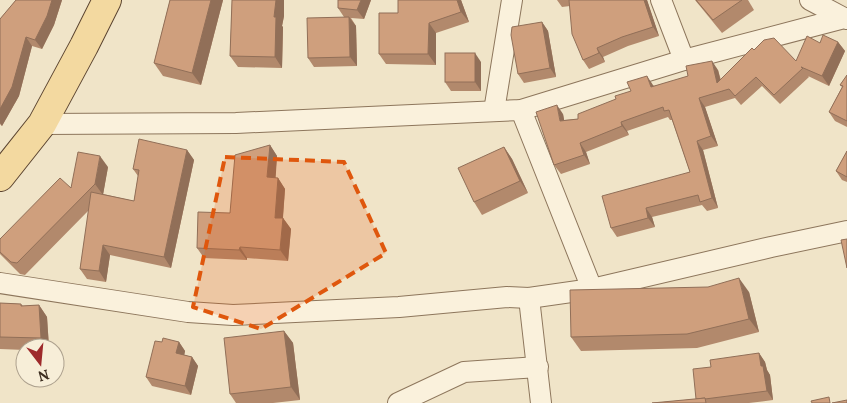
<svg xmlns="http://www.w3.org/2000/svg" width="847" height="403" font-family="Lora,serif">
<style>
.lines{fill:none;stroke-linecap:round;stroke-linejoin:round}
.street-casing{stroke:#8d765c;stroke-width:22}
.primary-casing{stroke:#5b4430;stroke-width:30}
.street{stroke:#faf1dc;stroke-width:20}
.primary{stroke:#f3d9a0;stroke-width:28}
.wall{fill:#b2896c}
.shaded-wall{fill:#916f58}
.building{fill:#cf9f7d;stroke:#916f58}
.marked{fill:#df570d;fill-opacity:0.2;stroke:#df570d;stroke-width:4;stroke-dasharray:10 6;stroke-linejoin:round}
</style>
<rect width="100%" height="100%" fill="#f0e4c8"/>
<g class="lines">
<defs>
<g id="street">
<path d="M661 0 684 60"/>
<path d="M810 0 844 18"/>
<path d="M521 110 592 289"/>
<path d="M494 111 512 0"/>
<path d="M42 124 236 123 521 110 684 60 844 18 847 19"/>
<path d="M0 283 188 312 233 315 399 307 507 297 529 298 592 289 771 247 847 231"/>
<path d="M529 298 541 403"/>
<path d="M398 403 464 372 538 367"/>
</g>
<path id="primary" d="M0 177 42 124 84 46 107 0"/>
</defs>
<use href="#street" class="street-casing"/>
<use href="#primary" class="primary-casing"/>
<use href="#street" class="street"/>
<use href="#primary" class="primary"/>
</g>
<g class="wall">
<path d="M16 0H62L54 25 42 49 32 46 19 96 2 126 0 124V19Z"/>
<path d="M170 0H223L201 85 163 76 154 63Z"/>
<path d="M232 0H284V16L282 26 283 27 282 68 238 67 230 56Z"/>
<path d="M371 0 364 19 351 18 356 26 357 66 314 67 308 58 344 17 338 8Z"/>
<path d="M398 0H461L469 22 436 33V65L386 64 379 54 398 13Z"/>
<path d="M557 0H647L659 36 628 46 603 57 605 62 589 69 583 60 570 6 562 7Z"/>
<path d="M695 0H748L754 10 722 33Z"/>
<path d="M542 22 548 31 556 77 524 83 518 74Z"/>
<path d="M838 42 845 51 829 86 808 76 809 77 780 104 762 86 741 105 735 98 705 107 718 146 703 150 718 208 707 211 702 205 652 217 655 227 617 237 611 228 690 172 672 120H670L668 117 627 131 629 135 586 152 590 164 561 174 554 165 563 114 564 120 578 119 653 85 654 86 718 70 721 80 754 50 796 61 820 43Z"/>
<path d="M481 62V91H451L445 82Z"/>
<path d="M847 75V127L835 121 829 112 842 87 840 85Z"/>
<path d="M270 145 277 156 275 178H278L285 189 283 218 291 229 288 261 247 258V260L204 258 197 248 230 213Z"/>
<path d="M504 147 512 159 528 193 482 215 474 202Z"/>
<path d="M187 150 194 160 171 268 110 255 106 282 87 279 80 269 89 210 25 275 20 274 0 254V239L71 188 108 167 103 194 134 201 138 176 133 169Z"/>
<path d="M847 151V182L842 180 836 171Z"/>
<path d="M749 292 759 332 697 348 581 351 571 337Z"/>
<path d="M0 303 21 304 23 306 39 305 47 317 49 348H25V350L0 349Z"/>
<path d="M284 331 293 343 300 400 273 403H236L230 394Z"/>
<path d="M162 342H179L185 351 184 355 192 357 198 366 191 395 152 386 146 377Z"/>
<path d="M759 353 765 362 767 370 770 375 773 400 749 403H652L696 399 711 367Z"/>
</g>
<g class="shaded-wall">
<path d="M52 0H62L54 25 42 49 35 40Z"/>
<path d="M211 0H223L201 85 192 73Z"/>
<path d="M276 0H284V16L282 26 283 27 282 68 275 57 274 17Z"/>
<path d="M361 0H371L364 19 357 10Z"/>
<path d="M457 0H461L469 22 461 12Z"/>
<path d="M644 0H647L659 36 653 27Z"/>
<path d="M349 17 356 26 357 66 350 57Z"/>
<path d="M542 22 548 31 556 77 550 68Z"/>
<path d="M429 23 436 33V65L428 54Z"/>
<path d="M26 37 32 46 19 96 2 126 0 123V109Z"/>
<path d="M838 42 845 51 829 86 822 76Z"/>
<path d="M597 48 603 57 605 62 599 53Z"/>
<path d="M475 53 481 62V91L475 82Z"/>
<path d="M712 61 718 70 723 92 717 83Z"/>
<path d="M647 76 653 85 657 96 651 87Z"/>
<path d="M699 98 705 107 718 146 711 136Z"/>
<path d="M557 105 563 114 566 130 560 121Z"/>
<path d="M621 122 627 131 629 135 622 126Z"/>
<path d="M697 141 703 150 718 208 712 198Z"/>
<path d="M580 143 586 152 590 164 584 155Z"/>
<path d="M270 145 277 156 275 188 267 177Z"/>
<path d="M504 147 512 159 528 193 520 181Z"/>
<path d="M187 150 194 160 171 268 164 257Z"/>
<path d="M100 156 108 167 103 195 95 184Z"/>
<path d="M278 178 285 189 282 228 275 218Z"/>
<path d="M646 208 652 217 655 227 648 218Z"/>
<path d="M283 218 291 229 288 261 280 250Z"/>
<path d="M103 245 110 255 106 282 99 271Z"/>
<path d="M240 247 247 258V260L239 250Z"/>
<path d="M739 278 749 292 759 332 749 319Z"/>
<path d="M39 305 47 317 49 348H48L41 338Z"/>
<path d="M284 331 293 343 300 400 291 387Z"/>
<path d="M179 342 185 351 183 362 176 353Z"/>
<path d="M759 353 765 362 767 370 770 375 773 400 767 391 761 366Z"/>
<path d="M192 357 198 366 191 395 185 386Z"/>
</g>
<g class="building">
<path d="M16 0H52L47 16 35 40 26 37 12 87 0 109V19Z"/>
<path d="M170 0H211L192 73 154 63Z"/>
<path d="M232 0H276L274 17H276L275 57 230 56Z"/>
<path d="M338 0H361L357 10 338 8Z"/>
<path d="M398 0H457L461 12 429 23 428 54H379V13H398Z"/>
<path d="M569 0H644L653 27 622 37 597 48 599 53 583 60 572 34Z"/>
<path d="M696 0H742L713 20Z"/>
<path d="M349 17 350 57 308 58 307 18Z"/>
<path d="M542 22 550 68 518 74 511 35 512 27Z"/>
<path d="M823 35 838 42 822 76 801 67 803 68 774 95 756 77 735 96 729 89 699 98 711 136 697 141 712 198 700 202 698 195 646 208 648 218 611 228 602 196 690 172 669 110 664 111 663 107 621 122 622 126 580 143 584 155 554 165 536 112 557 105 560 121 578 119V114L616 99 615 96 631 91 627 82 647 76 651 87 688 76 686 66 712 61 717 83 752 48 754 50 764 40 774 38 796 61 807 36 820 43Z"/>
<rect x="445" y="53" width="30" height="29"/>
<path d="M847 75V121L829 112 843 86 840 85Z"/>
<path d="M139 139 187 150 164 257 103 245 99 271 80 269 91 192 134 201 139 170 133 169Z"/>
<path d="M270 145 267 177 278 178 275 218H283L280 250 240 247 239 250 197 248 198 212 230 213 235 155Z"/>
<path d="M504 147 520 181 474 202 458 168Z"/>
<path d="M847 151V177L836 171Z"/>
<path d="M78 152 100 156 95 184 17 263 11 262 0 252V239L60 178 71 188Z"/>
<path d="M847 239V268L841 240Z"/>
<path d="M739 278 749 319 687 334 571 337 570 290 708 287Z"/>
<path d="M0 303 21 304V306L39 305 41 338 0 337Z"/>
<path d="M284 331 291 387 230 394 224 338Z"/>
<path d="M163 338 179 342 176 353 192 357 185 386 146 377 155 341 162 342Z"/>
<path d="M759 353 761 366H763L767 391 705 399V398L696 399 693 369 711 367 710 360Z"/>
<path d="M829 397 830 403H812L811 401Z"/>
<path d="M705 398 706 403H652Z"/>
<path d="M847 400V403H832Z"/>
</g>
<path class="marked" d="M225 157 344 162 386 253 261 329 193 307Z"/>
<g transform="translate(40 363) rotate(164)"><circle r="24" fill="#f7eed8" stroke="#ada18e"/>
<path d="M0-4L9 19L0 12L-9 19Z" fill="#9e2a2b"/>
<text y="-8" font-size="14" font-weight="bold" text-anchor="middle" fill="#3d2e20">N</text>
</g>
</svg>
